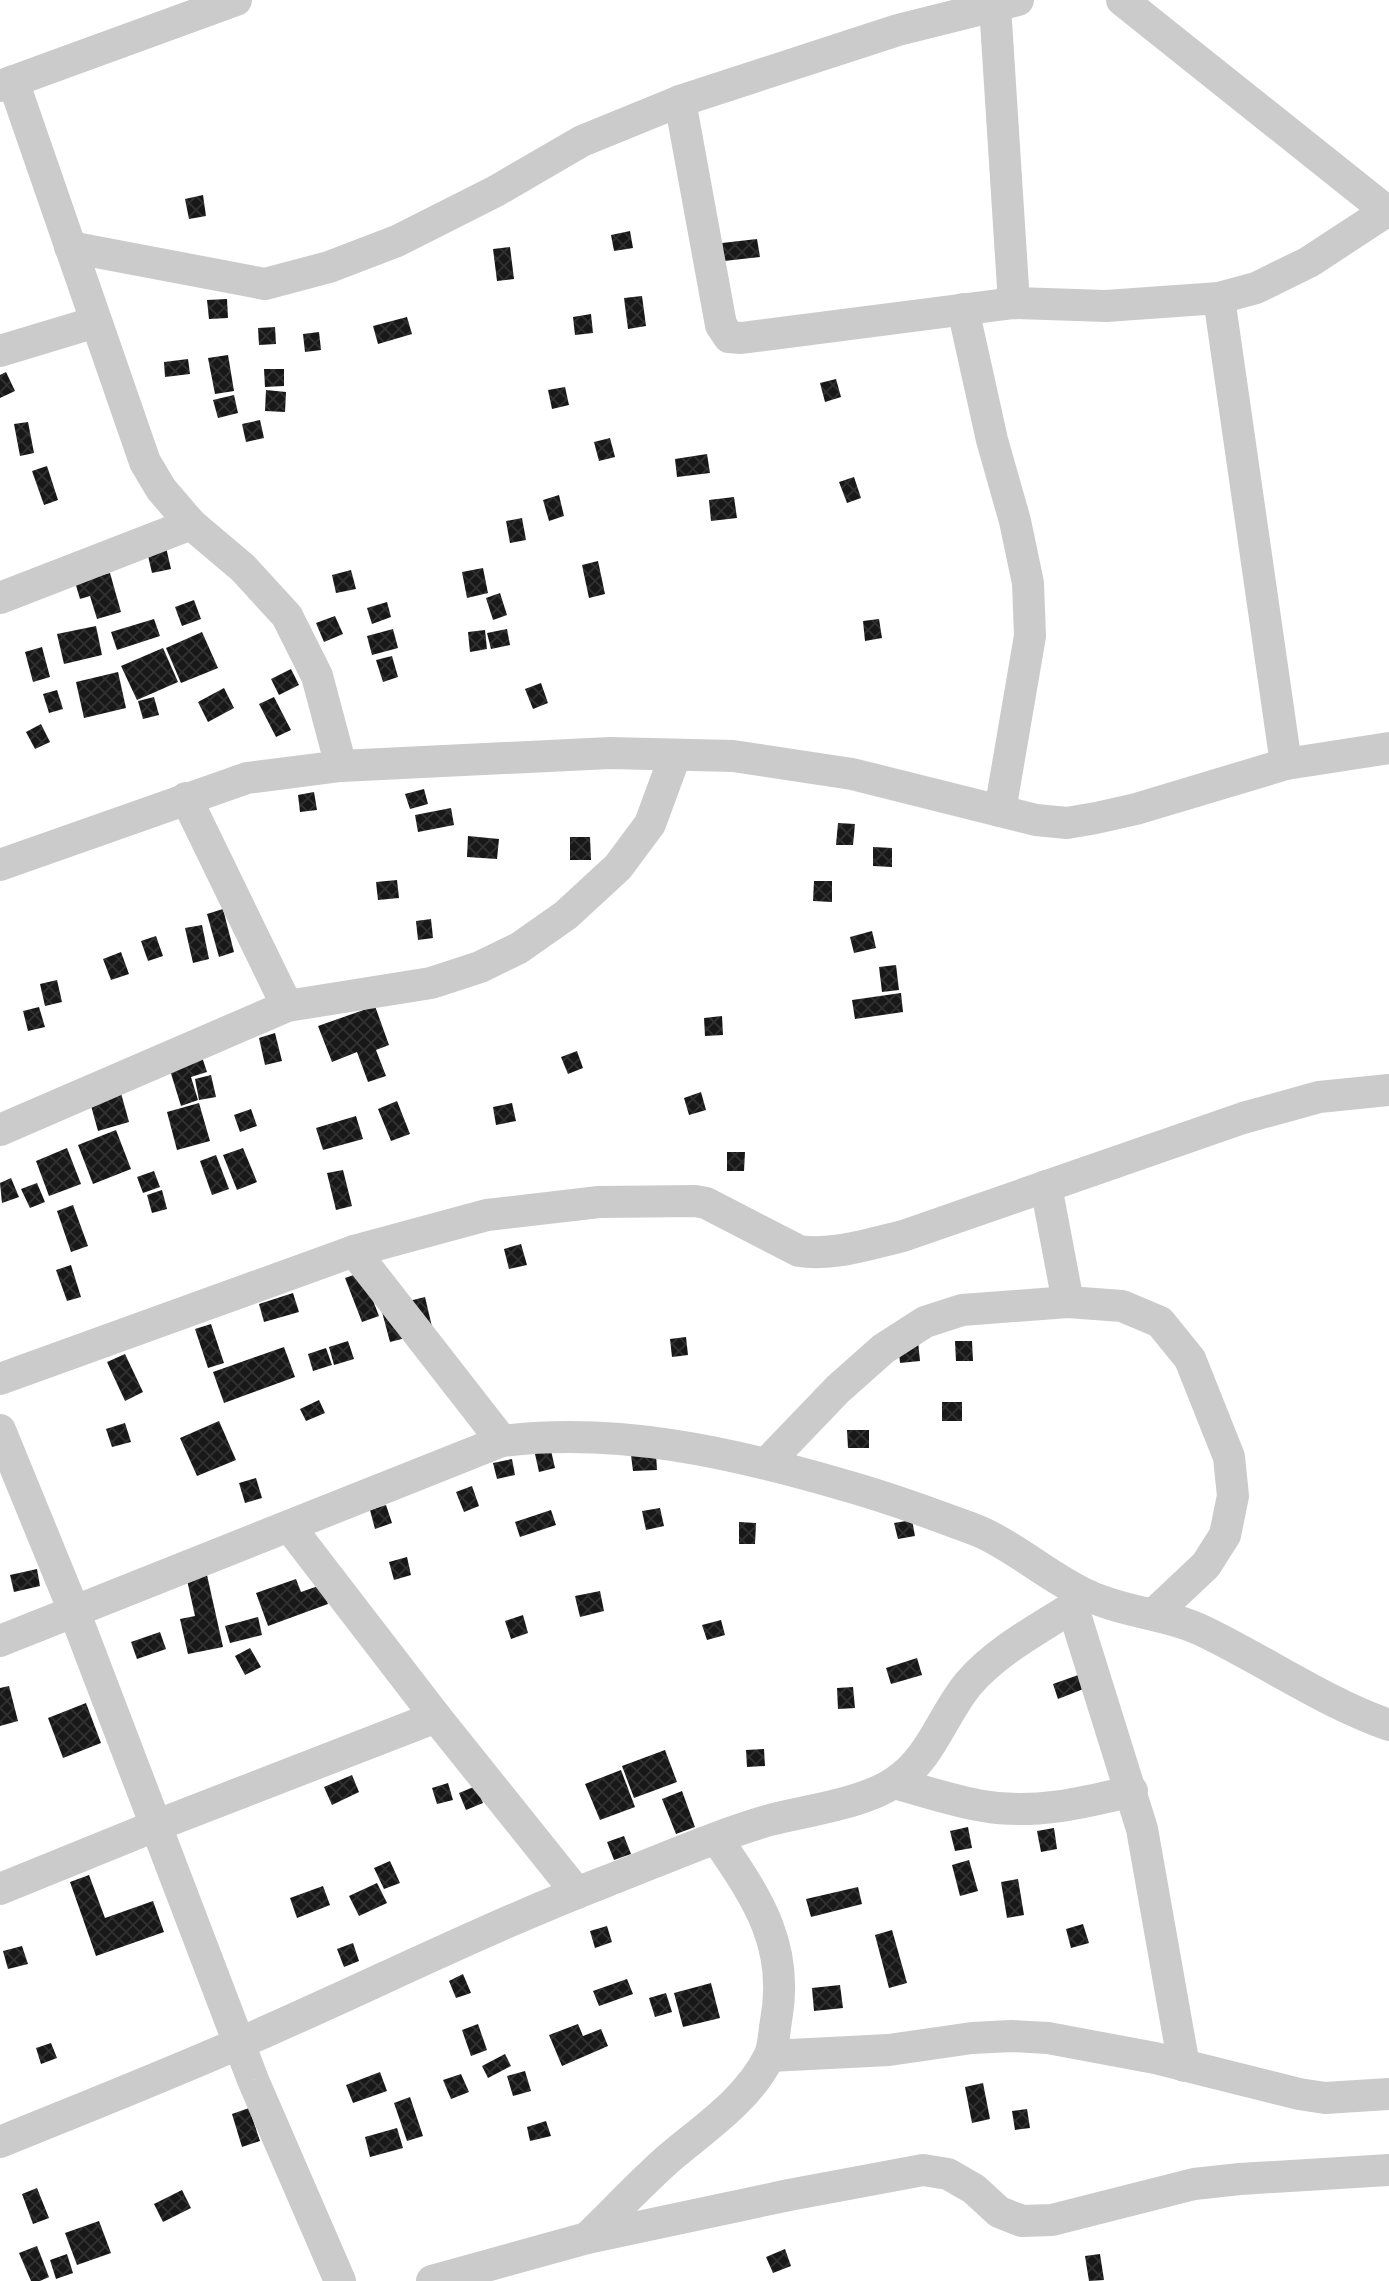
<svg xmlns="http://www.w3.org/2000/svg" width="1389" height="2281" font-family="Manrope,sans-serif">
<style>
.building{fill:url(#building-cross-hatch)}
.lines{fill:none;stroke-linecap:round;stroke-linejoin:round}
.street{stroke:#cbcbcb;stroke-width:32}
</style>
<defs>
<pattern id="building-cross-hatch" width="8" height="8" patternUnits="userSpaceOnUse" patternTransform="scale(1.75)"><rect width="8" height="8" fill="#181818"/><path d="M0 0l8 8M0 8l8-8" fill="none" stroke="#313131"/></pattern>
</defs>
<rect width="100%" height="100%" fill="#fff"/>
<g class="building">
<path d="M203 195 206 216 189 219 185 199Z"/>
<path d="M630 231 633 248 614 251 611 235Z"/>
<path d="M757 239 760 257 724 261 722 243Z"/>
<path d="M510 247 514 279 497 281 493 249Z"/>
<path d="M642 296 646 326 628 329 624 298Z"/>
<path d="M227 299 228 318 209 319 207 300Z"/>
<path d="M591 314 593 333 575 335 573 317Z"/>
<path d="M407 317 412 334 378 344 373 326Z"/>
<path d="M275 327 276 344 259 345 258 328Z"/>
<path d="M319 332 321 350 305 352 303 334Z"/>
<path d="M228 355 234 391 215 394 208 358Z"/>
<path d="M188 359 190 374 165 377 164 362Z"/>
<path d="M264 369H284V386L265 387Z"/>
<path d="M6 372 15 391 0 398V375Z"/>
<path d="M836 379 841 397 825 402 820 383Z"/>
<path d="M565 387 569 405 552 409 548 390Z"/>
<path d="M266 390 286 392 285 412 265 411Z"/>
<path d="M234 395 238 413 218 418 213 400Z"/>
<path d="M260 420 264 438 246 442 242 424Z"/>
<path d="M28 422 34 453 20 456 14 424Z"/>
<path d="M610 438 615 457 599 461 594 442Z"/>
<path d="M707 454 710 473 677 477 675 459Z"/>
<path d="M47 466 58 500 44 505 32 471Z"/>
<path d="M854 477 861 498 847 503 839 482Z"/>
<path d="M559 495 564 516 549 521 543 500Z"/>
<path d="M734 497 737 518 711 521 709 500Z"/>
<path d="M522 518 526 540 510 543 506 521Z"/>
<path d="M165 543 171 569 152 573 146 547Z"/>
<path d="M598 561 605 594 589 598 582 565Z"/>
<path d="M483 568 488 593 467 598 462 572Z"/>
<path d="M351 570 356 589 336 593 332 575Z"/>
<path d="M110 573 121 612 97 619 90 596 80 599 75 582Z"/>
<path d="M500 593 507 615 493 620 486 598Z"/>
<path d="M194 600 201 619 182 626 175 607Z"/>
<path d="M387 602 391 617 372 624 367 608Z"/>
<path d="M335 616 343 634 324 642 316 623Z"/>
<path d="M154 619 160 636 117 650 111 632Z"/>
<path d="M879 619 882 638 865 641 863 621Z"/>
<path d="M96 626 102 655 64 664 57 634Z"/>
<path d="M393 629 398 648 372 655 367 636Z"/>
<path d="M507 629 510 645 491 649 487 633Z"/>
<path d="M485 630 487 649 470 652 468 632Z"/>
<path d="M202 632 218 668 181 683 166 648Z"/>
<path d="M42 647 50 677 33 682 25 652Z"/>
<path d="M163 648 178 682 137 700 121 666Z"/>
<path d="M392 656 398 677 383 682 376 660Z"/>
<path d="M291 669 299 685 279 695 271 679Z"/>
<path d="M118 672 126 708 84 718 76 682Z"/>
<path d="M541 683 548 703 533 709 525 689Z"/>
<path d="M224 688 234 708 208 722 198 702Z"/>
<path d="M57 690 63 709 49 713 43 694Z"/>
<path d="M154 697 159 715 143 719 138 701Z"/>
<path d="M274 697 291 730 276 737 259 704Z"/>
<path d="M41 724 50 742 35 749 26 732Z"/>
<path d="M424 789 428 804 410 809 405 794Z"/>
<path d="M314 792 317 810 300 812 298 795Z"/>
<path d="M451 808 454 825 418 832 415 815Z"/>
<path d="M838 823 855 824 853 845H836Z"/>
<path d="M468 836 499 839 497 859 467 857Z"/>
<path d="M570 837H590L591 860H570Z"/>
<path d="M873 847 892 848V867L873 866Z"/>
<path d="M397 880 399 898 378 900 376 882Z"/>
<path d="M814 881H832V902L813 901Z"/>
<path d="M223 909 234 952 219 957 207 914Z"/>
<path d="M431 919 433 938 418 940 416 921Z"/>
<path d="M202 925 209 959 193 963 185 928Z"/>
<path d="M872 931 876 948 854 953 850 937Z"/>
<path d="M156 936 163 956 148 961 141 941Z"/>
<path d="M121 952 129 974 111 980 103 959Z"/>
<path d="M896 965 899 990 882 992 879 967Z"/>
<path d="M57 980 62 1002 45 1006 40 984Z"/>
<path d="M901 993 903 1012 855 1019 852 1000Z"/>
<path d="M375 1006 389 1045 376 1050 386 1076 368 1082 357 1052 332 1062 318 1026Z"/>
<path d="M39 1007 45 1027 28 1031 23 1011Z"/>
<path d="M722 1016 723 1035 705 1036 704 1018Z"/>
<path d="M275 1033 282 1061 265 1065 259 1038Z"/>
<path d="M577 1051 583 1068 568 1074 561 1057Z"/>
<path d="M202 1057 207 1072 191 1077 198 1100 181 1106 169 1067Z"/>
<path d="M211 1075 216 1097 199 1100 195 1079Z"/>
<path d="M119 1086 129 1122 98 1131 88 1095Z"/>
<path d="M701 1092 706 1110 689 1115 684 1098Z"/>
<path d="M397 1101 410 1134 391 1141 378 1109Z"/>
<path d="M199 1103 210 1141 177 1150 167 1112Z"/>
<path d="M512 1103 516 1121 496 1125 493 1107Z"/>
<path d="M251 1109 257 1126 240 1132 234 1115Z"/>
<path d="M356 1116 363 1139 323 1150 316 1128Z"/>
<path d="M116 1130 131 1169 93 1184 78 1145Z"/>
<path d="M67 1148 81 1184 49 1196 36 1161Z"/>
<path d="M243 1148 257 1182 237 1190 223 1155Z"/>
<path d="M727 1152H745L744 1171H727Z"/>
<path d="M216 1155 229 1189 212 1195 200 1161Z"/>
<path d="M343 1170 352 1206 336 1210 327 1173Z"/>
<path d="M154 1171 160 1187 143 1193 137 1177Z"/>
<path d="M11 1178 19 1197 2 1203 0 1183Z"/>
<path d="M37 1183 45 1202 30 1208 21 1189Z"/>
<path d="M162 1190 167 1209 152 1213 147 1195Z"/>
<path d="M73 1205 88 1246 71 1252 57 1211Z"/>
<path d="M521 1244 527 1265 509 1269 504 1249Z"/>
<path d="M71 1265 81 1297 67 1301 56 1270Z"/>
<path d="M362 1272 379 1316 362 1322 345 1278Z"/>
<path d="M293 1293 299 1312 264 1322 259 1304Z"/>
<path d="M425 1297 433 1331 390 1342 381 1308Z"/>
<path d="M211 1324 224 1363 208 1368 195 1329Z"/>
<path d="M686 1337 688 1355 672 1357 670 1339Z"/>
<path d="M348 1341 354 1359 334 1365 329 1347Z"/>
<path d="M918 1341 920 1361 900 1363 898 1342Z"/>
<path d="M955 1341H972L973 1361H956Z"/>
<path d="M284 1347 295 1377 224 1403 213 1372Z"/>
<path d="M326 1348 332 1365 313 1371 308 1354Z"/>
<path d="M125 1354 143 1392 125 1401 107 1362Z"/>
<path d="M319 1400 325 1413 306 1421 300 1409Z"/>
<rect x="942" y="1402" width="20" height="19"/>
<path d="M219 1421 236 1460 197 1476 180 1438Z"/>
<path d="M125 1423 131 1442 112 1447 106 1429Z"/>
<path d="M847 1430H869V1448H848Z"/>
<path d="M549 1442 555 1468 539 1472 533 1445Z"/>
<path d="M656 1454 657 1470 633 1471 631 1455Z"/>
<path d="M512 1459 515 1475 497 1479 493 1463Z"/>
<path d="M256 1478 262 1498 245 1503 239 1483Z"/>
<path d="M472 1486 479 1506 464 1512 456 1492Z"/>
<path d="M386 1505 392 1523 375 1529 370 1510Z"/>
<path d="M660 1508 664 1526 646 1530 642 1511Z"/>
<path d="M551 1510 556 1525 520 1537 515 1522Z"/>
<path d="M912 1520 915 1536 898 1539 894 1523Z"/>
<path d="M739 1522 756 1523 755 1544H739Z"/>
<path d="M407 1557 411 1575 394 1580 389 1562Z"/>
<path d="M205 1566 223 1647 188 1654 180 1619 195 1616 185 1571Z"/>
<path d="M37 1569 40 1586 14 1592 10 1575Z"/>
<path d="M296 1579 301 1592 321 1585 328 1604 268 1626 256 1593Z"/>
<path d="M600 1591 604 1611 580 1617 575 1596Z"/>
<path d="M523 1615 528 1633 511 1639 505 1621Z"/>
<path d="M258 1617 262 1635 230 1643 225 1626Z"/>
<path d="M721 1620 725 1635 707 1640 702 1625Z"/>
<path d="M160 1632 166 1649 137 1659 131 1642Z"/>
<path d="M250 1648 261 1667 245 1675 235 1656Z"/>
<path d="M917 1658 922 1675 891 1684 886 1668Z"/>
<path d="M1081 1674 1086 1688 1058 1699 1053 1684Z"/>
<path d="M9 1686 18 1721 0 1726V1688Z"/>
<path d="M853 1687 855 1708 838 1709 837 1688Z"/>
<path d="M86 1703 101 1743 63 1758 48 1718Z"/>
<path d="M764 1749 765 1766 747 1767 746 1750Z"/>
<path d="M665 1750 677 1782 634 1798 622 1766Z"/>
<path d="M621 1770 635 1807 600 1820 585 1784Z"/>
<path d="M352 1775 359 1792 332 1805 324 1787Z"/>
<path d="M448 1783 453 1800 437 1804 432 1788Z"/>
<path d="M476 1786 483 1803 466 1810 459 1793Z"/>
<path d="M682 1791 695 1827 676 1834 662 1799Z"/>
<path d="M968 1827 972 1848 955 1851 950 1831Z"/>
<path d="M1054 1828 1057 1849 1041 1852 1037 1831Z"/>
<path d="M624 1836 631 1854 614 1860 607 1842Z"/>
<path d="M969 1860 978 1891 960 1896 952 1865Z"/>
<path d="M390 1861 400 1883 384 1889 374 1868Z"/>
<path d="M89 1875 105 1918 153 1901 164 1932 96 1956 70 1882Z"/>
<path d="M1018 1879 1024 1915 1007 1918 1001 1882Z"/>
<path d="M377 1883 387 1903 359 1916 349 1896Z"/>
<path d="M323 1886 330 1905 297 1918 290 1898Z"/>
<path d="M858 1887 862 1904 811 1917 806 1899Z"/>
<path d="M1083 1924 1089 1943 1071 1948 1066 1929Z"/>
<path d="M607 1926 612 1942 595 1948 590 1931Z"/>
<path d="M892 1930 907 1983 889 1988 875 1935Z"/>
<path d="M353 1943 359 1961 344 1967 337 1949Z"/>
<path d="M22 1946 28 1964 8 1969 3 1951Z"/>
<path d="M463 1974 471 1993 456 1998 449 1981Z"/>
<path d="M627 1979 633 1994 599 2006 593 1991Z"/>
<path d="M711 1983 720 2018 683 2027 674 1993Z"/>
<path d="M840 1985 843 2008 814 2011 812 1988Z"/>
<path d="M666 1993 672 2012 655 2017 649 1998Z"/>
<path d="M478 2024 487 2050 471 2056 462 2030Z"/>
<path d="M578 2024 583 2036 601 2029 608 2046 562 2066 549 2035Z"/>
<path d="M51 2043 57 2058 41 2064 36 2048Z"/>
<path d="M505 2054 511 2066 488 2078 482 2066Z"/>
<path d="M525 2071 531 2091 513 2096 507 2076Z"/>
<path d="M380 2072 387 2091 353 2103 346 2085Z"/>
<path d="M461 2074 469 2092 451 2099 443 2080Z"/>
<path d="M983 2083 990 2119 972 2123 965 2087Z"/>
<path d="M410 2097 423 2136 407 2141 394 2103Z"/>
<path d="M249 2108 260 2141 242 2147 232 2114Z"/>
<path d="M1027 2109 1030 2128 1015 2130 1012 2111Z"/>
<path d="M546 2121 551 2136 530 2141 527 2127Z"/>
<path d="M397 2128 403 2148 370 2157 365 2137Z"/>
<path d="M37 2188 49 2218 33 2224 22 2194Z"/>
<path d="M182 2190 191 2208 163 2222 154 2204Z"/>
<path d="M99 2221 111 2253 77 2265 65 2233Z"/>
<path d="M37 2246 49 2277 40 2281H31L19 2253Z"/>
<path d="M785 2249 791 2266 773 2273 766 2257Z"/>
<path d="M67 2254 73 2273 56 2279 50 2260Z"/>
<path d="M1100 2254 1104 2280 1089 2281 1085 2256Z"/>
</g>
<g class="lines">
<g class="street">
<path d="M1122 0 1389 213"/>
<path d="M995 6 1014 303"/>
<path d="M13 81 145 462 161 489 191 524 243 568 287 616 317 676 341 766"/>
<path d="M0 86 236 0"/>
<path d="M680 101 721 325 729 337 741 338 1014 303 1106 306 1219 298 1256 288 1309 262 1387 211"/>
<path d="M70 247 265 284 329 267 397 241 496 191 582 141 680 101 898 30 1018 0"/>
<path d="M1219 298 1286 764"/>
<path d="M963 309 992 440 1015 521 1028 583 1030 636 1000 811"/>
<path d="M0 351 96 322"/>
<path d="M0 598 191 524"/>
<path d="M186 798 287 1006"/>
<path d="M0 865 247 778 341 766 610 753 733 756 852 774 1036 820 1067 823 1096 818 1136 809 1286 764 1389 748"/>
<path d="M0 1130 287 1006 431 983 480 967 519 948 566 915 618 867 650 824 675 756"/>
<path d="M1046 1186 1068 1302"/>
<path d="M354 1251 502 1441"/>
<path d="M0 1379 354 1251 487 1215 599 1202 695 1201 706 1203 799 1251C834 1256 870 1244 903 1236L1243 1118 1319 1097 1389 1090"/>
<path d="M0 1430 74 1611 253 2080 340 2281"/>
<path d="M767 1463 838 1389 883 1349 925 1322 962 1310 1068 1302 1122 1306 1160 1322 1190 1359 1229 1457 1233 1496 1225 1535 1206 1565 1154 1614"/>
<path d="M289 1526 436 1717 577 1893"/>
<path d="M1073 1608 1142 1829 1184 2066"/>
<path d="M0 1641 502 1441C617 1427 730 1452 840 1484 876 1494 911 1506 946 1519 959 1524 973 1528 985 1534 1022 1552 1053 1580 1089 1596 1126 1613 1169 1614 1205 1632 1267 1662 1324 1702 1389 1725"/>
<path d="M894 1783C924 1791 953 1801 983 1806 1033 1815 1084 1803 1132 1791"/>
<path d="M0 1889 155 1826 436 1717"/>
<path d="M770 2056 889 2050 972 2038 1011 2036 1048 2038 1155 2058 1299 2094 1325 2098 1389 2094"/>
<path d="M0 2142C81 2109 162 2077 242 2042 364 1989 483 1929 607 1881 661 1860 715 1836 770 1820 809 1810 862 1804 895 1782 932 1758 942 1715 969 1683 1001 1646 1049 1624 1089 1596"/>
<path d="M587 2238C614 2212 640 2184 668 2159 703 2129 747 2101 769 2057 774 2047 774 2032 776 2021 790 1945 757 1898 717 1839"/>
<path d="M432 2281 587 2238 789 2195 923 2170 948 2174 974 2189 999 2212 1022 2221 1052 2220 1194 2184 1240 2179 1389 2170"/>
</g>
</g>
</svg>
